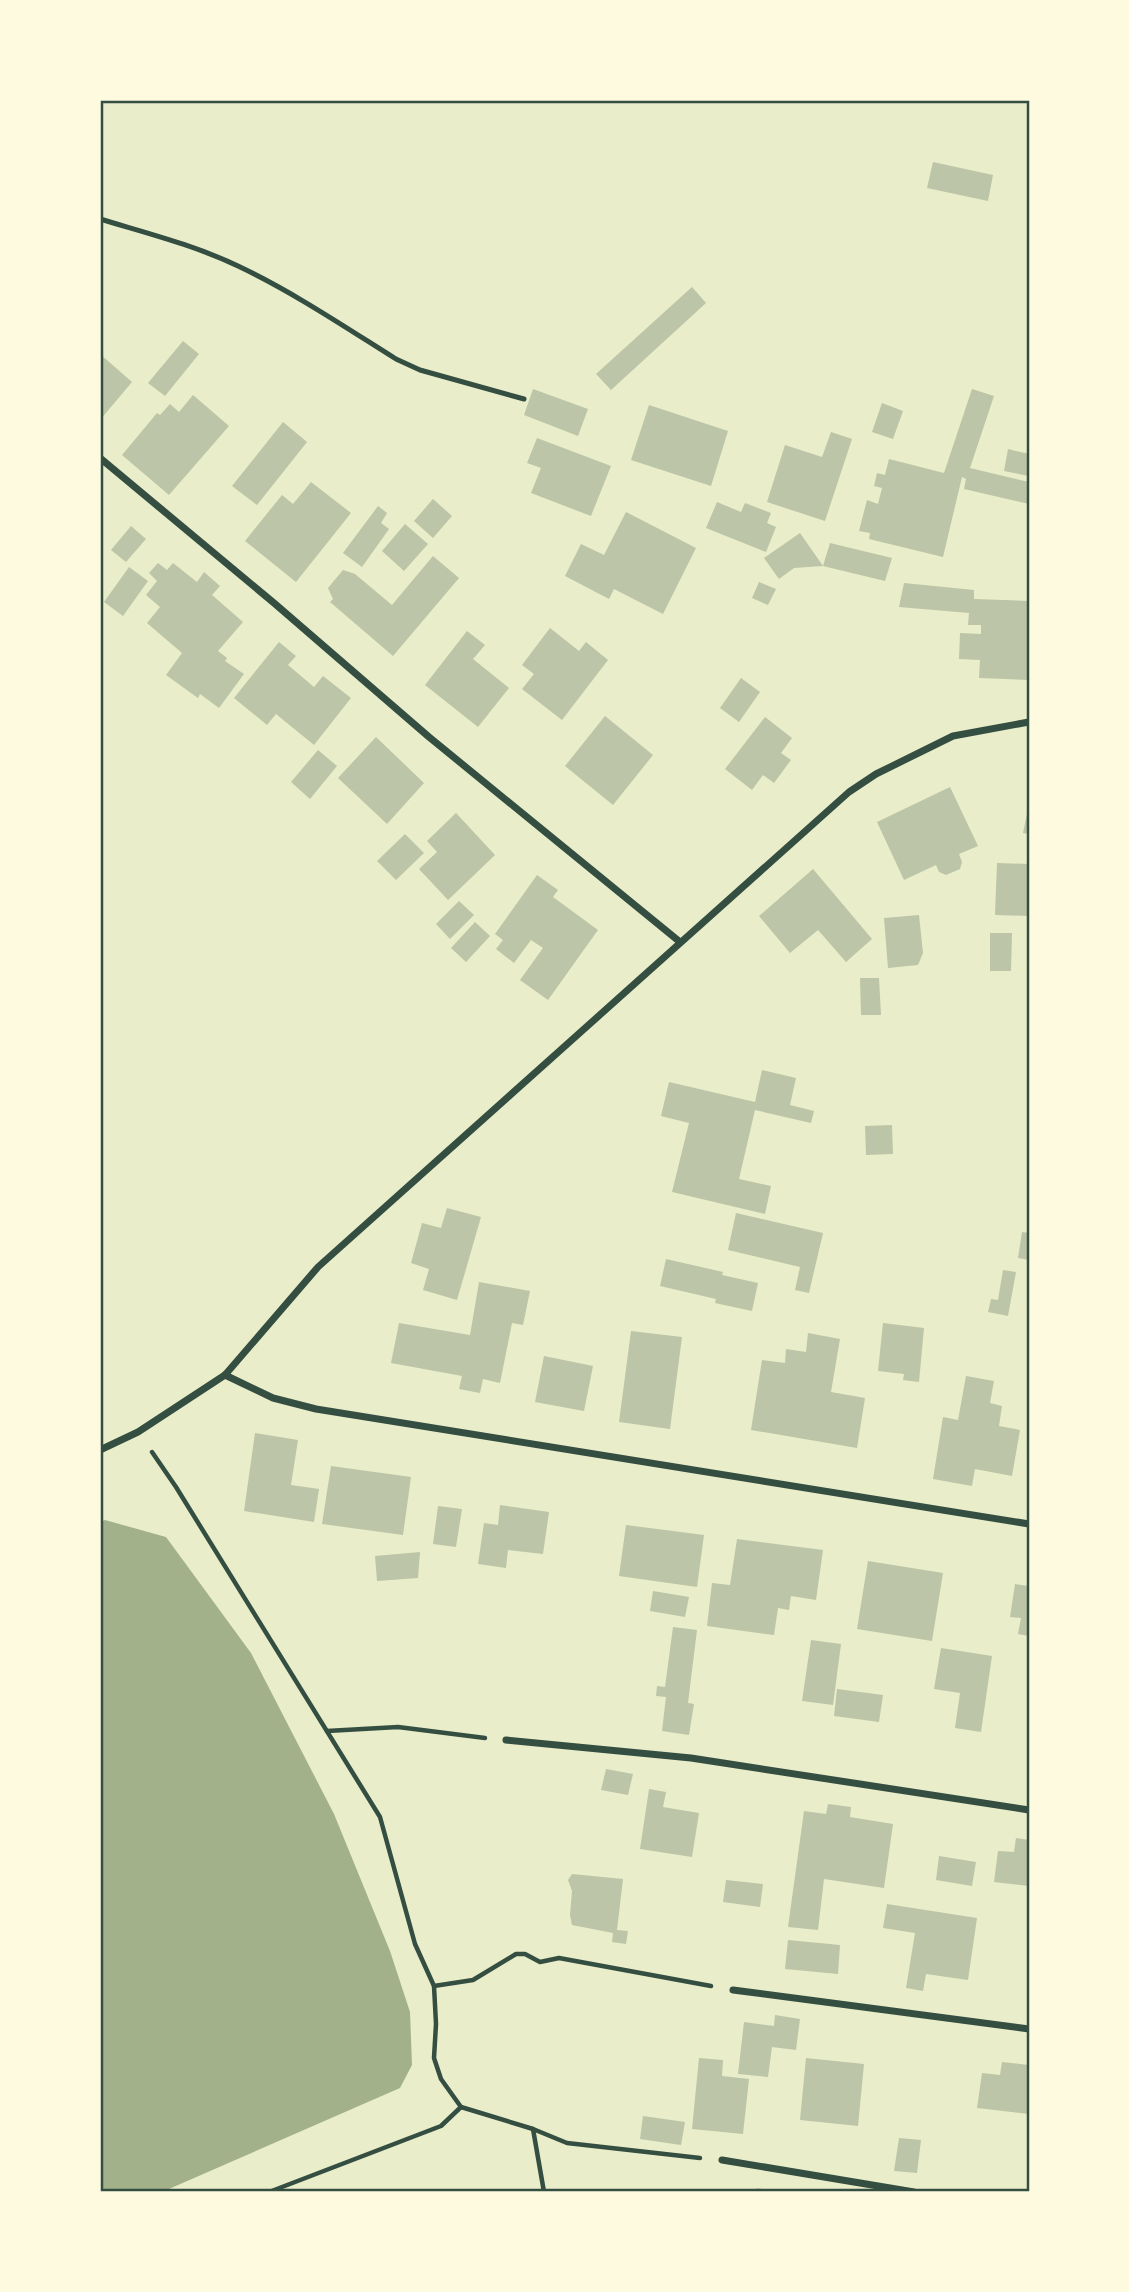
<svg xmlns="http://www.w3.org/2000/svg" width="1129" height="2292" font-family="'Alegreya Sans',sans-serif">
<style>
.water{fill:#a3b18a}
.building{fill:#bcc5a7}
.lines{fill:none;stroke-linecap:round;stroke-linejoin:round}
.path{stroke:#344e41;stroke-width:4.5}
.service{stroke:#344e41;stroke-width:5}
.minor{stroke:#344e41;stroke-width:7}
.neatline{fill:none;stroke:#344e41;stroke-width:2.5}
</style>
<rect width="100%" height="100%" fill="#e9edc9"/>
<path class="water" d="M105 1520 166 1537 251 1653 334 1814 390 1951 410 2012 412 2065 400 2088 162 2192H100V1522Z"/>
<g class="building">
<path d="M933 162 993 175 988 201 927 188Z"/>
<path d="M692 287 706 303 611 390 596 374Z"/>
<path d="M183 341 199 354 165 396 148 383Z"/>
<path d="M100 354 132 382 100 420Z"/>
<path d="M533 389 588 409 578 436 524 415Z"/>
<path d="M972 389 994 396 970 468 1029 482V504L964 489 966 479 962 477 943 557 869 539 870 533 859 531 867 500 878 504 882 488 874 486 877 473 885 475 889 459 944 473Z"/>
<path d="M193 395 229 426 169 495 122 455 157 413 160 415 170 404 179 412Z"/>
<path d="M882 403 903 411 893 439 872 432Z"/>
<path d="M649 405 728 431 711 486 631 460Z"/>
<path d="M283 422 307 442 257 505 232 486Z"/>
<path d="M831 432 852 439 825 521 767 502 785 445 822 457Z"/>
<path d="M537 438 611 466 591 516 531 493 541 468 527 463Z"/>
<path d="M1008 449 1029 454V476L1004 471Z"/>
<path d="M311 482 351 513 296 582 245 541 282 495 293 504Z"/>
<path d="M433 499 452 516 433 538 414 521Z"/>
<path d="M717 502 741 512 745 503 771 513 767 523 776 527 766 552 706 528Z"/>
<path d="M378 506 387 513 381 523 389 529 362 567 343 553Z"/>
<path d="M626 512 696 548 663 614 614 589 609 599 565 576 581 544 604 555Z"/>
<path d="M405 524 428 544 404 571 382 551Z"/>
<path d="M131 526 146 539 126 562 111 550Z"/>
<path d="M800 533 823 566 794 568 779 579 764 558Z"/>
<path d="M830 543 892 558 885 581 823 566Z"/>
<path d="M433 556 459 578 393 656 330 602 333 599 328 588 343 570 355 574 392 605Z"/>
<path d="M158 563 167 570 173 563 197 582 204 572 220 586 212 595 243 622 218 651 227 658 225 661 244 674 219 708 200 694 198 698 166 675 182 653 147 623 160 607 146 595 157 581 149 573Z"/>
<path d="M129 567 148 581 123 616 104 602Z"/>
<path d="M759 582 776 589 768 605 752 598Z"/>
<path d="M904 583 974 590V599L1029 601V680L979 678 980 660 959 659 960 633 981 634V625H968L969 613 899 607Z"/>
<path d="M550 628 579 651 586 642 608 660 562 720 522 689 534 674 522 665Z"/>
<path d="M467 631 485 645 473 659 509 688 478 727 425 685Z"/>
<path d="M279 642 296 656 288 665 314 687 323 676 351 698 314 745 276 714 267 725 234 698Z"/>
<path d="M741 678 760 692 739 722 720 708Z"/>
<path d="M605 716 653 755 613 805 565 766Z"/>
<path d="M765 717 792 738 781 753 791 760 774 783 763 775 752 790 725 769Z"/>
<path d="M376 737 424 783 387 824 338 778Z"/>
<path d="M318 750 337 766 310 799 291 782Z"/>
<path d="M950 787 978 846 959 854 962 862 960 869 946 875 939 872 936 865 904 880 877 822Z"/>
<path d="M1028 809H1029V834L1023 833Z"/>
<path d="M456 813 495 855 448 900 419 869 437 852 427 841Z"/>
<path d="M405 834 424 853 396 880 377 861Z"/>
<path d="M997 863 1029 864V916L995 915Z"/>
<path d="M813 869 872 939 846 962 818 930 790 953 759 916Z"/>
<path d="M537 875 558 890 553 897 598 930 548 1000 520 980 543 948 531 940 514 963 496 949 503 940 495 934Z"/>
<path d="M459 901 474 915 450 939 436 924Z"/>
<path d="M919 915 923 953 918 965 888 968 884 918Z"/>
<path d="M475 922 490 936 466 962 451 948Z"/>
<path d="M990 933H1012L1011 971H990Z"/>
<path d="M860 978H879L881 1015H861Z"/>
<path d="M762 1070 796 1078 790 1105 814 1111 811 1123 755 1110 739 1179 771 1186 765 1214 672 1192 689 1123 661 1116 669 1082 755 1102Z"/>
<path d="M892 1125 893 1154 866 1155 865 1126Z"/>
<path d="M447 1208 481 1217 457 1300 423 1290 429 1269 411 1263 422 1223 441 1228Z"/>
<path d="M736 1213 823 1233 809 1293 795 1290 800 1267 728 1250Z"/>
<path d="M1022 1232 1029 1233V1260L1018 1258Z"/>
<path d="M666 1259 723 1272 722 1275 758 1283 752 1311 715 1303 716 1299 660 1286Z"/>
<path d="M1003 1270 1016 1272 1008 1316 988 1312 991 1299 998 1300Z"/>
<path d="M479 1282 530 1291 523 1325 512 1323 500 1383 483 1379 480 1393 459 1389 462 1376 391 1363 399 1323 470 1335Z"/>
<path d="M883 1323 924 1328 919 1382 903 1380 904 1374 878 1371Z"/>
<path d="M631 1331 682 1337 670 1429 619 1422Z"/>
<path d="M808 1333 840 1339 831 1392 865 1398 857 1448 751 1430 762 1360 785 1363 786 1349 806 1352Z"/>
<path d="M544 1356 593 1366 584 1411 535 1402Z"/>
<path d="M966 1376 994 1381 990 1403 1002 1406 999 1426 1020 1430 1012 1476 975 1469 972 1486 933 1479 943 1417 958 1420Z"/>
<path d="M255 1433 298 1440 291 1485 319 1489 314 1522 244 1511Z"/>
<path d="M331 1466 411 1477 403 1535 322 1524Z"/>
<path d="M500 1505 549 1512 543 1554 508 1550 506 1568 478 1564 484 1523 498 1525Z"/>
<path d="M438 1506 462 1509 456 1547 433 1544Z"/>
<path d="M626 1525 704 1535 697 1587 619 1576Z"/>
<path d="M737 1539 823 1550 816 1600 791 1596 789 1610 778 1608 774 1635 707 1626 712 1583 730 1585Z"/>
<path d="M420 1552 418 1578 377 1581 375 1556Z"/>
<path d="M868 1561 943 1573 932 1641 857 1629Z"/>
<path d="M1015 1584 1029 1586V1636L1018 1634 1021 1618 1010 1617Z"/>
<path d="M653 1591 689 1597 685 1617 650 1611Z"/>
<path d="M673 1627 697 1630 688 1703 694 1704 689 1735 662 1731 666 1697 656 1696 657 1686 665 1687Z"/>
<path d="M811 1640 841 1644 833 1705 802 1701Z"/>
<path d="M941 1648 992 1656 981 1732 955 1728 960 1693 934 1689Z"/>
<path d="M837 1689 883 1695 879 1722 834 1716Z"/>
<path d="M606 1769 633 1774 628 1795 601 1790Z"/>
<path d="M649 1789 666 1792 663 1807 699 1813 692 1857 640 1849Z"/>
<path d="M828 1804 851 1807 850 1817 893 1824 884 1888 824 1879 818 1930 788 1927 804 1811 826 1814Z"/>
<path d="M1016 1838 1029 1840V1886L994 1882 998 1851 1014 1852Z"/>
<path d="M939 1856 976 1862 972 1886 936 1880Z"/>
<path d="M572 1874 623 1879 617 1930 628 1931 626 1944 612 1942 613 1933 572 1925 570 1915 572 1891 568 1880Z"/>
<path d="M726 1880 763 1884 760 1907 723 1902Z"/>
<path d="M887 1904 977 1918 968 1980 926 1974 923 1991 906 1988 915 1933 883 1928Z"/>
<path d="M788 1940 840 1945 838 1974 785 1969Z"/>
<path d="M775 2015 800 2019 796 2050 772 2047 768 2077 738 2074 744 2022 774 2026Z"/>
<path d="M699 2058 723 2060 722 2076 749 2079 743 2134 692 2129Z"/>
<path d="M806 2058 864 2064 858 2126 800 2120Z"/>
<path d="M1002 2062 1029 2065V2114L977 2108 982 2073 1000 2075Z"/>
<path d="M643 2116 685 2122 681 2145 640 2139Z"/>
<path d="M899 2138 921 2140 917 2173 894 2171Z"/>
<path d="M757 2188 775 2191V2192H756Z"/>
</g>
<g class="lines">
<g class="path">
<path d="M152 1452 176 1487 380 1817 415 1944 434 1986 436 2024 434 2058 441 2079 461 2107 533 2129 544 2192"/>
<path d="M327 1731 398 1727 485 1738"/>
<path d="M434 1986 473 1980 516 1954H525L540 1962 559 1958 711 1986"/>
<path d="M533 2129 567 2143 700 2158"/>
<path d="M269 2192 441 2126 461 2107"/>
</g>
<path class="service" d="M100 219C146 233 194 245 238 266 293 292 345 327 396 359L420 370 524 399"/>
<g class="minor">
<path d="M100 458 274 603 429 737 680 942"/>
<path d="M225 1375 273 1398 316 1409 1029 1524"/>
<path d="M100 1450 138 1432 225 1375 318 1267 849 792 876 774 953 736 1029 722"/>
<path d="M506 1740 691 1758 1029 1810"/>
<path d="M733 1990 1029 2029"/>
<path d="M722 2160 914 2192"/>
</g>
</g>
<rect width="1129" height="2292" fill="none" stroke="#fefae0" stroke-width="203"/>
<rect x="102" y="102" width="926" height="2088" class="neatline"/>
</svg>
